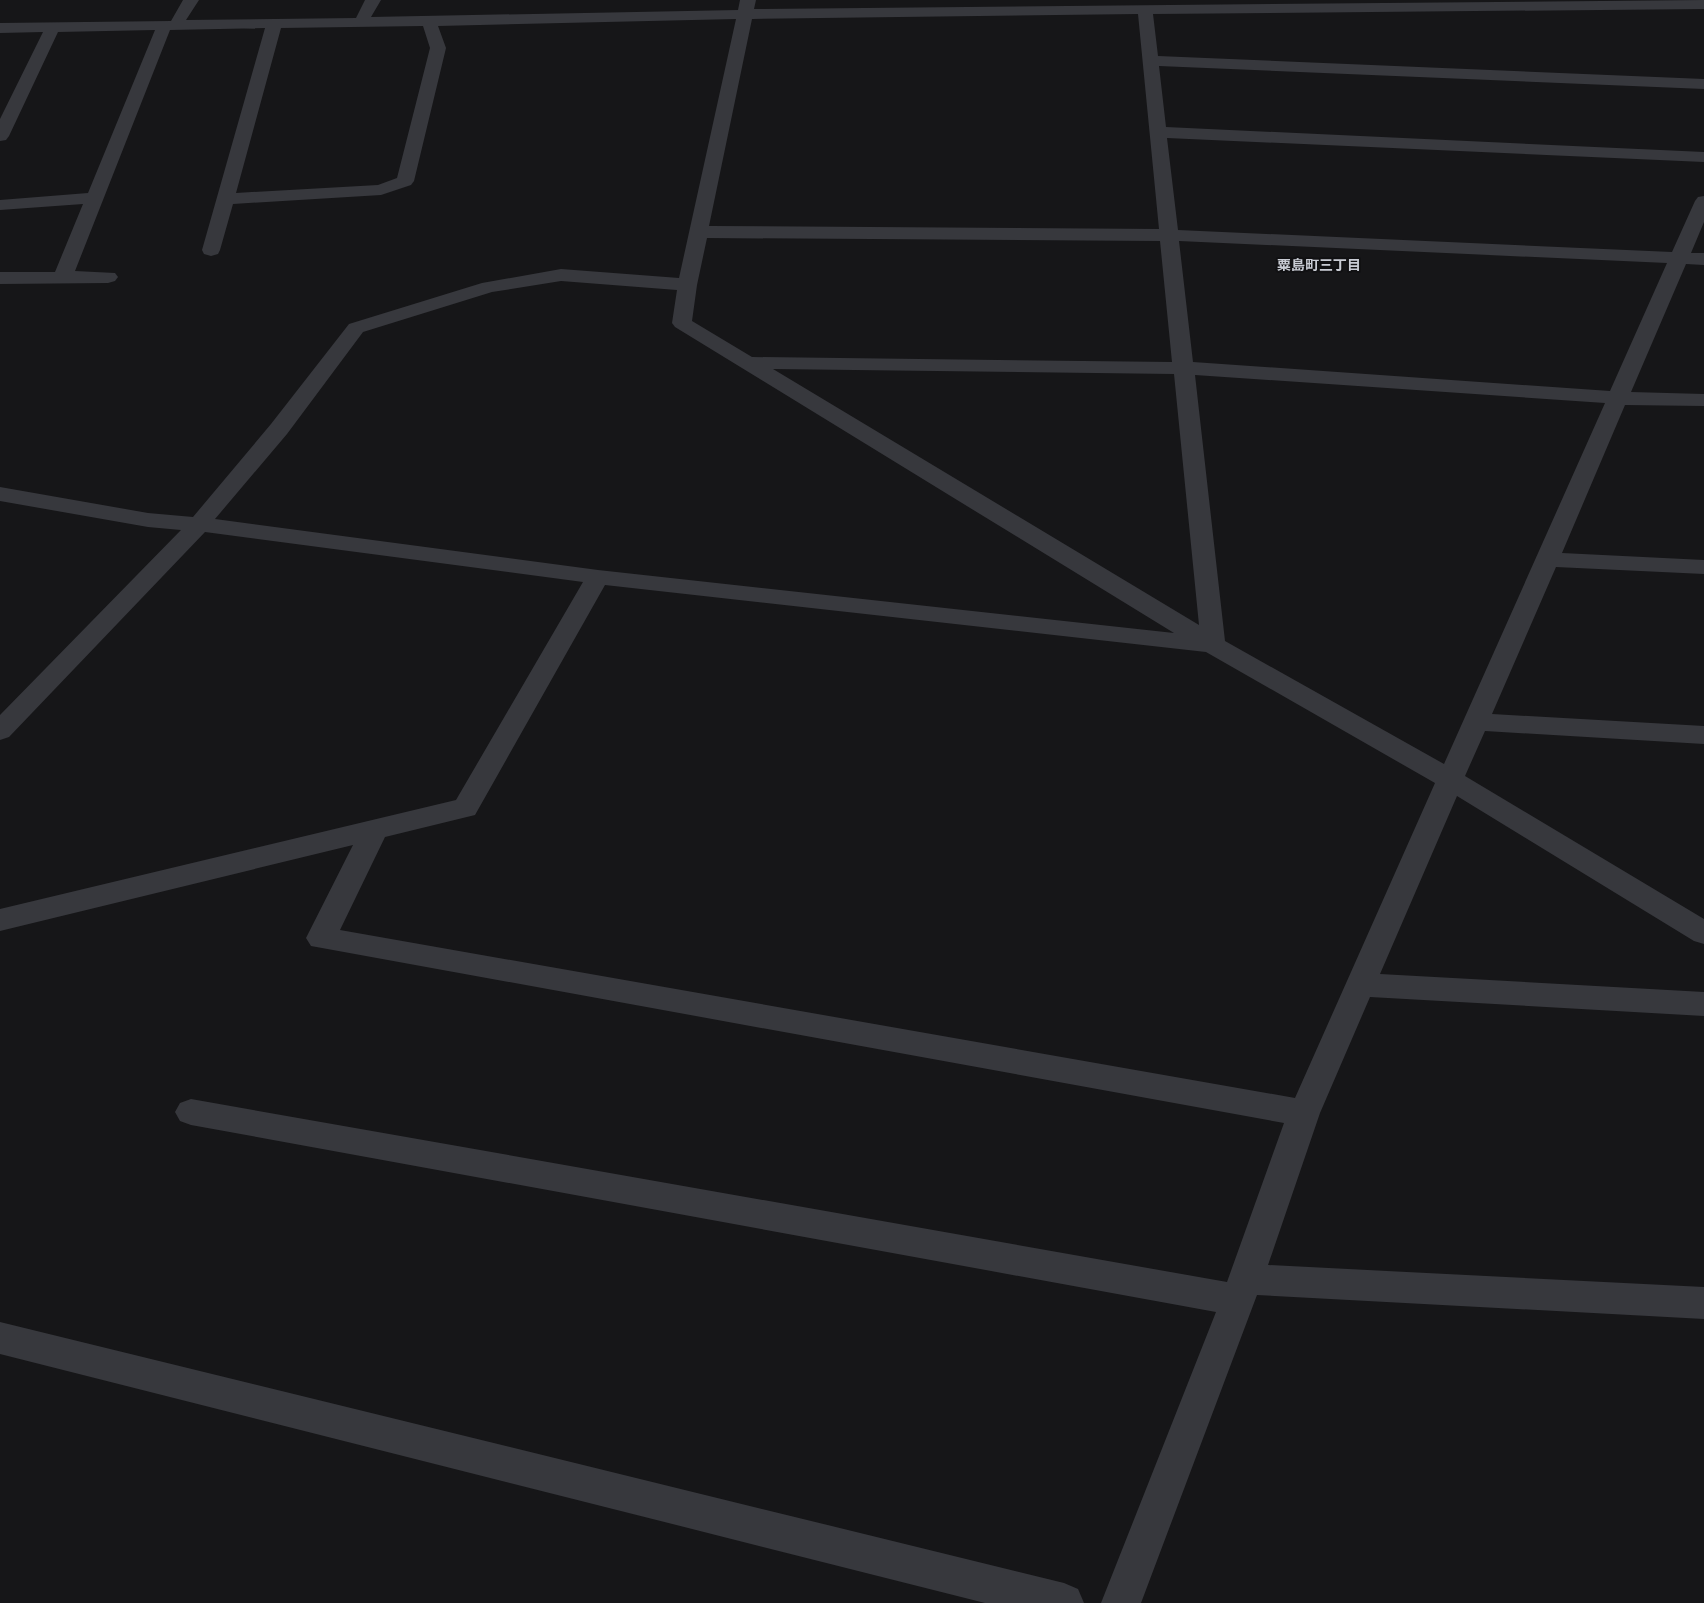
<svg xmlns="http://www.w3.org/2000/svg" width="1704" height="1603" font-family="'Asap Condensed','Noto Sans JP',sans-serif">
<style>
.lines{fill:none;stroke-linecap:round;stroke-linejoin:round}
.minor{fill:#37383d;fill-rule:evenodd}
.labels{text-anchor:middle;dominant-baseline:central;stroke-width:4;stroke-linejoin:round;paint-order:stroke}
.far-neighbourhood-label{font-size:14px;font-weight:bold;fill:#c9ccd4;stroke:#111113}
</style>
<rect width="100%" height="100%" fill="#161618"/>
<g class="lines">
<g class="minor">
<path d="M183 0H199L186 20 356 18 365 0H381L371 17 738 10 740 0H756L754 9 1704 0V9L1153 14 1158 56 1704 79V89L1159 66 1166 127 1704 152V162L1167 138 1178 230 1672 252 1695 201 1698 197 1704 196V222L1691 253H1704V265L1686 264 1631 392 1704 394V406L1625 405 1562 553 1704 560V574L1556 567 1492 714 1704 726V744L1485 731 1465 776 1704 919V944L1694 941 1457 796 1380 974 1704 992V1016L1370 997 1320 1113 1268 1265 1704 1287V1319L1257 1295 1141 1603H1101L1216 1312 191 1125 180 1121 175 1112 180 1103 191 1099 1227 1282 1284 1123 311 946 306 938 353 845 0 931V909L456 800 583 582 205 532 9 737 0 740V715L181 530 148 527 0 501V487L148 513 193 517 271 424 349 324 482 283 561 269 679 278 736 19 438 26 446 48 414 181 411 185 381 195 233 204 220 250 218 254 211 256 204 254 202 250 265 28 170 30 75 271 115 273 118 277 115 281 108 283 0 284V272H55L83 204 0 210V200L88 193 155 30 58 32 9 136 6 140 0 141V119L43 32 0 33V23L171 21ZM1138 14 1159 229 709 226 752 19ZM423 26 430 48 397 178 378 185 236 193 281 28ZM707 238 1160 241 1172 362 752 357 692 321 697 285ZM1179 241 1667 263 1610 391 1193 362ZM561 281 677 290 672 323 675 327 1174 633 598 570 215 519 287 434 363 332 492 292ZM773 369 1174 374 1199 625ZM1195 375 1605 403 1444 764 1225 641ZM605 585 1206 652 1435 783 1295 1098 340 930 385 837 475 815Z"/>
<path d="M0 1322 1064 1583 1078 1589 1084 1603H985L0 1354Z"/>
</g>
</g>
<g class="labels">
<g class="far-neighbourhood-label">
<text x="1319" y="265">粟島町三丁目</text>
</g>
</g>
</svg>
